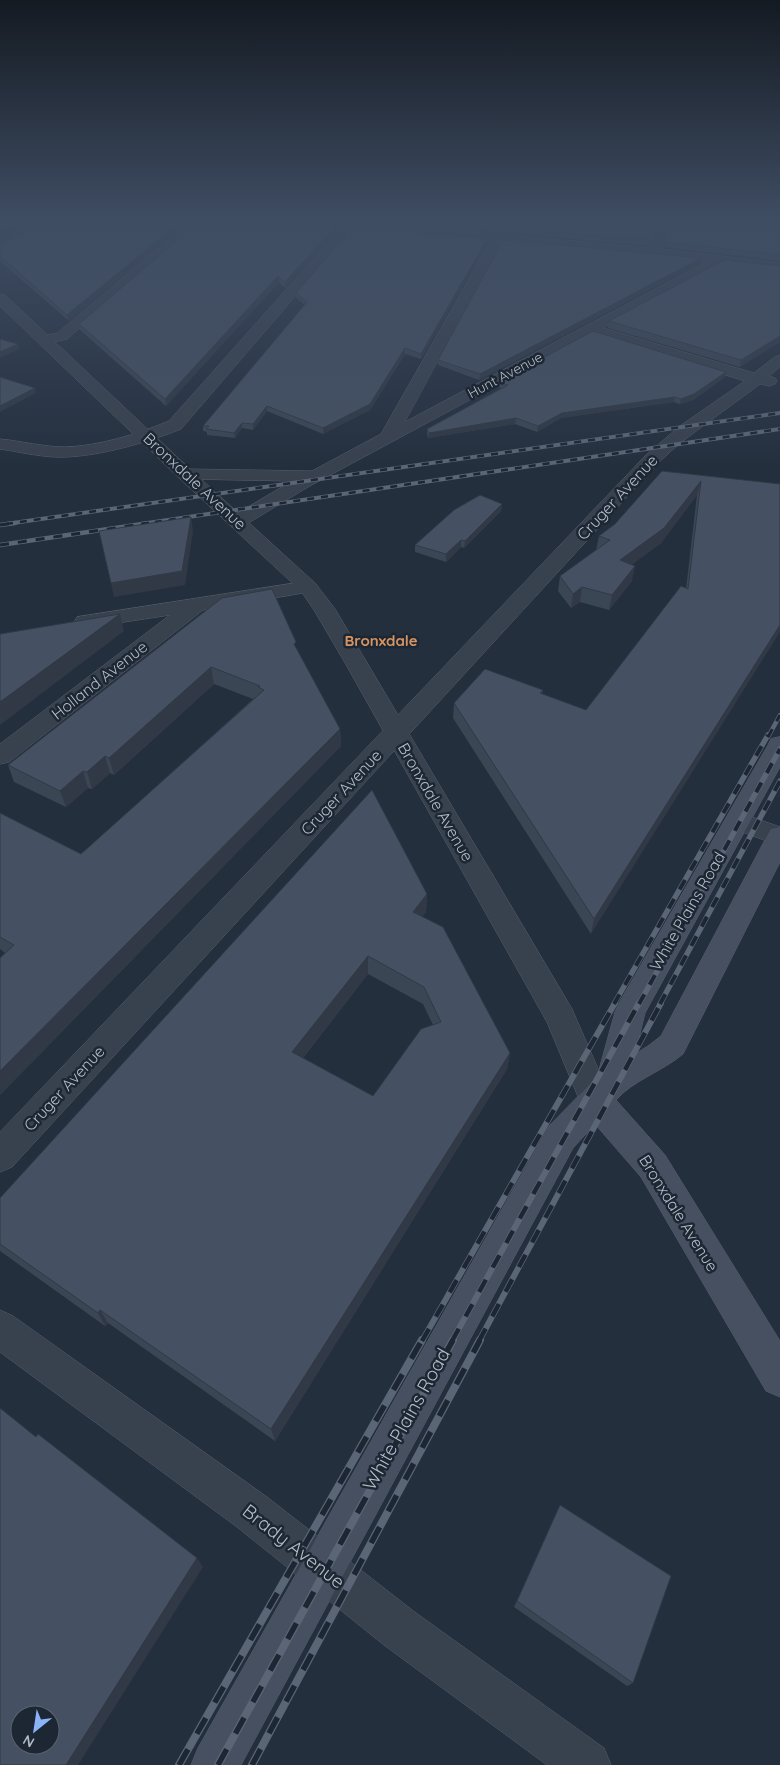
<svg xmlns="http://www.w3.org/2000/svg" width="780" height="1765" font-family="Quicksand,sans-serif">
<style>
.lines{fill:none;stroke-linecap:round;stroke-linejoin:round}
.minor-casing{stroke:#565f6c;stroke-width:1}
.tertiary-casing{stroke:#565f6c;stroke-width:1}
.secondary-casing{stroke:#565f6c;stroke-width:1}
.minor{fill:#38414e;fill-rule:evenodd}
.tertiary{fill:#38414e;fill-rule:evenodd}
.secondary{fill:#465061;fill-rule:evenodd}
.rail-far4-casing{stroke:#5a6575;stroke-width:4}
.rail-far3-casing{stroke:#5a6575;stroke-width:4.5}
.rail-far2-casing{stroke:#5a6575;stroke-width:5.5}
.rail-far1-casing{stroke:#5a6575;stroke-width:6}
.rail-casing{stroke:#5a6575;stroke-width:8}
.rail-far4{stroke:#1d2633;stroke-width:2.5;stroke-dasharray:7;stroke-linecap:butt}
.rail-far3{stroke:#1d2633;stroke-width:3;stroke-dasharray:9;stroke-linecap:butt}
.rail-far2{stroke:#1d2633;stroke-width:4;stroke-dasharray:11;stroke-linecap:butt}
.rail-far1{stroke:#1d2633;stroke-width:4.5;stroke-dasharray:14;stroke-linecap:butt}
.rail{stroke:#1d2633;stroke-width:5.5;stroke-dasharray:18;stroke-linecap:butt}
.wall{fill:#3b4654;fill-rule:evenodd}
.shaded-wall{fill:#303945}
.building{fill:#455162;stroke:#303945;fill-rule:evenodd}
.labels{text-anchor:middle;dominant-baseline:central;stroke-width:5;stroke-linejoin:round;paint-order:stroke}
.far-street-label{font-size:14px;fill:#b4bcc9;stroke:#1d2633}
.far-neighbourhood-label{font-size:15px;font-weight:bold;fill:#d59563;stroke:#1d2633}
.street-label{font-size:16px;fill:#b4bcc9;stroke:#1d2633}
.near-street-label{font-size:19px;fill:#b4bcc9;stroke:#1d2633}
</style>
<rect width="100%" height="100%" fill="#242f3e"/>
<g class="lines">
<defs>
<g id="minor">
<path d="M34 221H48L0 251V242Z"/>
<path d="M191 221H204L67 339 45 344 40 343 38 340 40 337 57 333Z"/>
<path d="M288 221H359L358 223 495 234 502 222 506 221 512 225 506 235 651 248 658 221H670L663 249 780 263V271L722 264 603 328 754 373 775 357 780 355V367L769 376 775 378 777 381 775 384 769 386 760 384 680 443 658 463 12 1167 0 1172V1132L646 455 680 426 745 381 592 334 308 487 245 525 238 527 231 525 228 521 231 517 292 481 185 479 179 478 176 474 179 470 185 469 312 471 381 434 490 242 352 230 181 429C149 442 100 456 65 457 44 458 21 452 0 449V439C21 441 44 447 65 447 99 446 138 434 169 421L340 229 294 225ZM502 243 706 262 405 422Z"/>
<path d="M308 581 315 583 318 587 315 591 203 610 9 762 0 764V744L170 615 85 628 77 627 74 622 77 617Z"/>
<path d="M738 812 780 827V846L729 827 725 821 729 815Z"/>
<path d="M0 1310 13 1316 267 1497 416 1613 604 1748 611 1765H547L384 1645 237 1527 0 1352Z"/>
</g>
<path id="tertiary" d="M0 294 5 295 191 470 315 583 335 609 366 661 572 1009 612 1101 608 1111 596 1115 584 1111 547 1022 344 661 314 610 301 591 179 478 0 306Z"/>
<path id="secondary" d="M780 737V767L645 1013 635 1054 648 1046 661 1036 767 836 771 829 780 827V862L683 1054C663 1071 632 1081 616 1100L665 1155 780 1341V1397L766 1391 641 1177 595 1124 573 1148 241 1765H191L198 1748 549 1126 597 1077 615 1012 619 1003 768 745 771 739Z"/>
</defs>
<use href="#minor" class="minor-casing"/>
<use href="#tertiary" class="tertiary-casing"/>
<use href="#secondary" class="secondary-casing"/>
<use href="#minor" class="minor"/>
<use href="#tertiary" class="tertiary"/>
<use href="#secondary" class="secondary"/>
<defs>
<g id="rail-far4">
<path d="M6 524 780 413"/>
<path d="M141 524 780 429"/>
</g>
<g id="rail-far3">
<path d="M0 525 15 523"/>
<path d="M0 545 149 523"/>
<path d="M768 737 780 715"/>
</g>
<g id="rail-far2">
<path d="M614 1004 768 735"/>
<path d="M639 1004 780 749"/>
<path d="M660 1004 780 781"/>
</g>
<g id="rail-far1">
<path d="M422 1341 615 1003"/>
<path d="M452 1341 639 1003"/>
<path d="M479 1341 661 1003"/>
</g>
<g id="rail">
<path d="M179 1765 422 1340"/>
<path d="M218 1765 453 1340"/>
<path d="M252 1765 480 1340"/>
</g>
</defs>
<use href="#rail-far4" class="rail-far4-casing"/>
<use href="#rail-far3" class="rail-far3-casing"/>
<use href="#rail-far2" class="rail-far2-casing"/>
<use href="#rail-far1" class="rail-far1-casing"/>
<use href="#rail" class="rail-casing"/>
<use href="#rail-far4" class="rail-far4"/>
<use href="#rail-far3" class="rail-far3"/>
<use href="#rail-far2" class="rail-far2"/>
<use href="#rail-far1" class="rail-far1"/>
<use href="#rail" class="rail"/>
</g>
<g class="wall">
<path d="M189 221 69 321 0 261V246Z"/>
<path d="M294 221 336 231 285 288 279 282 166 406 80 330 79 324Z"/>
<path d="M360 221H502H500L494 232 361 221Z"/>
<path d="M508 221H657L650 246 509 233 510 228 512 223Z"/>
<path d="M671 221H780V261L665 247Z"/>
<path d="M487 244 421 359 405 354 370 410 323 434 267 411 253 430 242 428 235 438 207 435V432L203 431V426L305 305 296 298V293Z"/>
<path d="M701 258 700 263 479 380 438 365V360Z"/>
<path d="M780 266V342L740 367 608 328 609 321Z"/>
<path d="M726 372 725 377 693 400 680 404 674 402 561 418 537 432 515 424 428 438 427 434V429L502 388 498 387V382Z"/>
<path d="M662 471 780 484 591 934 453 718 454 703 543 690 542 694 586 710 686 589 697 495 661 543 631 565 632 581 609 610 580 602 571 608 558 591 560 576 596 550 599 536 615 524Z"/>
<path d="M502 504 501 511 464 548 461 547 446 562 415 552V545Z"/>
<path d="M222 598 297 650 340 729 341 746 0 1095V958L5 953 0 949V813L81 854 253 699 214 684 114 775 110 773 92 789 88 788 66 807 14 782 8 765Z"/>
<path d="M427 894 426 912 422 917 510 1053 507 1069 275 1441 108 1323 105 1326 0 1251V1198ZM368 974 423 1004 433 1025 373 1096 303 1058Z"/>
<path d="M560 1505 633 1683 627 1686 514 1607Z"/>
</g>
<g class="shaded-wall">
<path d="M21 221H31L0 240V233Z"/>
<path d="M181 221H189L69 321 67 315Z"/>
<path d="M498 221H502H500L494 232V226Z"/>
<path d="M336 225V231L285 288V282Z"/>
<path d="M487 239V244L421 359V354Z"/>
<path d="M701 258 700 263 479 380 480 374Z"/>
<path d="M278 276 279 282 166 406 165 399Z"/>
<path d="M780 336V342L740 367 741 360Z"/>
<path d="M18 344 19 349 0 358V352Z"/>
<path d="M405 348V354L370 410 323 434V428Z"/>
<path d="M726 372 725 377 693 400 680 404 681 399Z"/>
<path d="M35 388 36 393 0 412V406Z"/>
<path d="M675 397 674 402 561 418 537 432 538 426 562 413Z"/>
<path d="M267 406V411L253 430V424Z"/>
<path d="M516 418 515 424 428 438 429 433Z"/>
<path d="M242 423V428L235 438 234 433Z"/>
<path d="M701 481 697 495 661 543 618 575 620 560Z"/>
<path d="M502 504 501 511 464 548 465 541Z"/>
<path d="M191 517 193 531 185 585 114 597 111 583Z"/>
<path d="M461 540V547L446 562V554Z"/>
<path d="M635 566 632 581 609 610 612 595Z"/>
<path d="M582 587 580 602 571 608 573 594Z"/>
<path d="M120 614 124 631 0 725V702Z"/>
<path d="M780 625V632L591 934 594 919Z"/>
<path d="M211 667 214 684 114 775 109 758Z"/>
<path d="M340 729 341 746 0 1095V1071Z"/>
<path d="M105 756 110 773 92 789 87 772Z"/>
<path d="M83 771 88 788 66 807 60 791Z"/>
<path d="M427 894 426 912 412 930 413 912Z"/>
<path d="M368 956V974L294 1069 292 1052Z"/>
<path d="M510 1053 507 1069 275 1441 271 1429Z"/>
<path d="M100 1310 108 1323 105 1326 98 1313Z"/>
<path d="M197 1558 203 1567 78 1765H66Z"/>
</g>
<g class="building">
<path d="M0 221H21L0 233Z"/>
<path d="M42 221H181L67 315 0 256V246Z"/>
<path d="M200 221H292L336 225 285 282 278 276 165 399 79 324Z"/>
<path d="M421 221H498L494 226Z"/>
<path d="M513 221H656L651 240 510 228Z"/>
<path d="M672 221H780V255L666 242Z"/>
<path d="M353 227 487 239 421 354 405 348 370 404 323 428 267 406 253 424 242 423 234 433 207 429 209 426H203L307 302 296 293Z"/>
<path d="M503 240 701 258 480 374 438 360Z"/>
<path d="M724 260 780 266V336L741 360 609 321Z"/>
<path d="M593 331 726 372 694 394 681 399 675 397 562 413 538 426 516 418 429 433 427 429 508 385 498 382Z"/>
<path d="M0 339 18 344 0 352Z"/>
<path d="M0 377 35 388 0 406Z"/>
<path d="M662 471 780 484V625L594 919 454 703 485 669 543 690 540 693 586 710 681 586 688 589 701 481 664 528 620 560 635 566 612 595 582 587 573 594 560 576 610 540 599 536 615 524Z"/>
<path d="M480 495 502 504 465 541 461 540 446 554 415 545 454 510Z"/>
<path d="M191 517 182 571 111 583 99 531Z"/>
<path d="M272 589 296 642 294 644 340 729 0 1071V958L14 945 0 937V813L81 854 264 690 258 687 260 686 211 667 109 758 105 756 87 772 83 771 60 791 8 765 222 598Z"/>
<path d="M120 614 0 702V634Z"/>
<path d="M372 790 427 894 413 912 443 927 510 1053 271 1429 100 1310 98 1313 0 1244V1198ZM368 956 424 987 441 1022 421 1029 373 1096 292 1052Z"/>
<path d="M0 1408 36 1437 38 1434 197 1558 66 1765H0ZM20 1715H50V1745H20Z"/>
<path d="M560 1505 671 1576 633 1683 517 1601Z"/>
</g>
<linearGradient id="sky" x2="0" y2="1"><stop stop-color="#141a22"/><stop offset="0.47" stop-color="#3f4d63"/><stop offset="1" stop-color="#3f4d63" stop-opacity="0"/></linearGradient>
<rect width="780" height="468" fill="url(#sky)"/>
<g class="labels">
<g class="far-street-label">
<text transform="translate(505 375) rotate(-28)">Hunt Avenue</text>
</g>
<g class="far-neighbourhood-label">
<text x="381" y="640">Bronxdale</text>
</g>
<g class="street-label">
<text transform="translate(195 481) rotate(43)">Bronxdale Avenue</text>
<text transform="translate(617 497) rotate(-47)">Cruger Avenue</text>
<text transform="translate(99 680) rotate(-38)">Holland Avenue</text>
<text transform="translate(341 792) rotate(-47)">Cruger Avenue</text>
<text transform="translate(436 802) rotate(60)">Bronxdale Avenue</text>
<text transform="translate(687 911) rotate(-60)">White Plains Road</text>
<text transform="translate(64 1088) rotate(-47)">Cruger Avenue</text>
<text transform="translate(679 1213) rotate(58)">Bronxdale Avenue</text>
</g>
<g class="near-street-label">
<text transform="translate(406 1419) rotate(-61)">White Plains Road</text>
<text transform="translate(294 1546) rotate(38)">Brady Avenue</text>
</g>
</g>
<g transform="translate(35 1730) rotate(210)"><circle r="24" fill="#1d2633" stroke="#59626f"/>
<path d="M0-4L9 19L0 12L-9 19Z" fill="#8ab4f8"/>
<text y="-8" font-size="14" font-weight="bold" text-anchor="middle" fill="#b4bcc9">N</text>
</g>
</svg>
